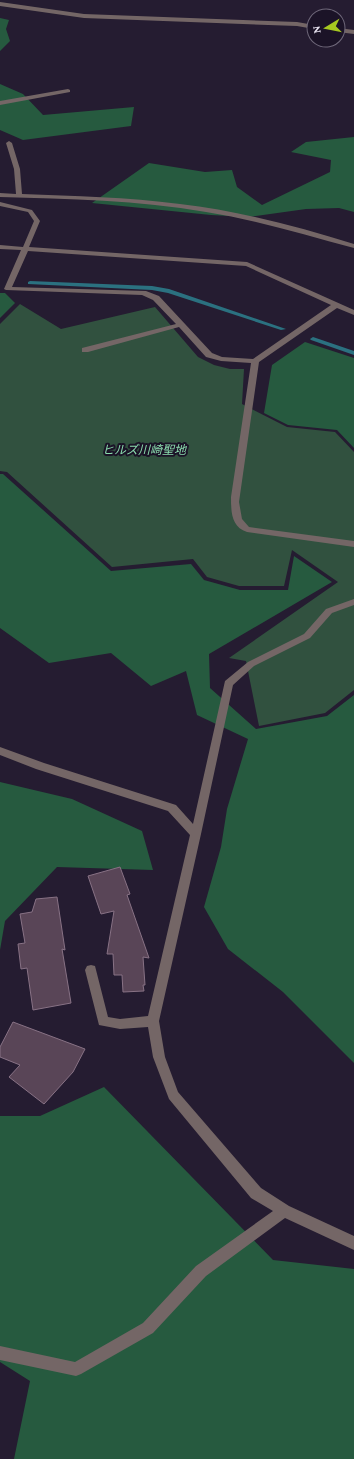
<svg xmlns="http://www.w3.org/2000/svg" width="354" height="1459" font-family="'Crimson Pro','Noto Sans JP',serif">
<style>
.green{fill:#31513f}
.forest{fill:#265a3f}
.lines{fill:none;stroke-linecap:round;stroke-linejoin:round}
.stream{fill:#2b7180;fill-rule:evenodd}
.building{fill:#594557;stroke:#887285}
.minor{fill:#746666;fill-rule:evenodd}
.labels{text-anchor:middle;dominant-baseline:central;stroke-width:4;stroke-linejoin:round;paint-order:stroke}
.park-label{font-size:12px;font-style:italic;fill:#8bdcae;stroke:#1b1327}
</style>
<rect width="100%" height="100%" fill="#251c31"/>
<path class="green" d="M20 304 61 329 155 307 198 357 214 365 230 369H244L242 404 287 427 335 432 354 452V690L325 713 259 726 246 661 229 658 338 582 292 550 284 586H239L207 577 193 559 112 567 7 472 0 471V324Z"/>
<g class="forest">
<path d="M0 18 9 20 6 29 10 41 0 51Z"/>
<path d="M0 84 23 94 43 115 134 107 131 126 23 140 0 130Z"/>
<path d="M354 137V212L339 208 306 209 249 217 211 215 92 203 149 163 205 172 232 170 237 187 262 205 330 172 331 160 291 152 306 142Z"/>
<path d="M0 293H5L15 303 0 318Z"/>
<path d="M305 342 354 358V448L337 430 288 425 264 413 272 365Z"/>
<path d="M0 474H3L111 571 191 564 204 580 240 590H288L294 556 332 582 209 654 210 688 256 729 327 716 354 695V1063L283 992 228 949 204 907 221 847 227 809 248 739 197 715 186 671 151 686 111 653 49 663 0 628Z"/>
<path d="M0 782 72 799 142 831 153 870 57 867 5 921 0 950Z"/>
<path d="M104 1087 273 1260 354 1269V1459H14L30 1381 0 1362V1116H40Z"/>
</g>
<g class="lines">
<g class="stream">
<path d="M30 281 152 286 169 289 286 329 281 330 168 293 152 290 28 284V282Z"/>
<path d="M313 337 354 351V355L311 340 310 339Z"/>
</g>
</g>
<g class="building">
<path d="M120 867 130 894 127 895 149 958 143 957 145 985H143L144 991 123 992 122 975H114L113 954H107L114 911 101 914 88 876Z"/>
<path d="M57 897 65 950 62 949 71 1003 33 1010 27 968 21 969 18 944 25 943 20 914 32 912 36 899Z"/>
<path d="M13 1022 85 1049 73 1072 44 1104 9 1077 20 1065 0 1057V1047Z"/>
</g>
<g class="lines">
<g class="minor">
<path d="M0 2 84 14 297 22 314 25V29L297 26 84 18 0 6Z"/>
<path d="M338 28 354 30V34L338 32Z"/>
<path d="M68 89 70 90V92L0 105V101Z"/>
<path d="M9 141 12 143 20 169 22 194C75 196 127 197 180 204 239 211 297 226 354 244V248C304 235 257 220 206 212 138 200 69 199 0 197V193L16 194 14 169 6 143Z"/>
<path d="M0 202 32 210 40 221 29 247 247 262 354 310V315L337 308 259 362 239 502 242 519 249 527 354 541V547L247 532C231 527 231 511 231 497L251 363 221 361 206 357 179 327 88 352H82V348L176 324 153 300 142 295 6 290 4 289 21 250 0 249V245L23 247 34 221 28 212 0 206ZM28 251 246 266 331 305 253 359 222 357 212 353 159 296 146 291 12 287Z"/>
<path d="M354 599V605L332 613 310 638 254 666 233 685 201 834 159 1021 165 1057 178 1092 261 1188 289 1206 354 1236V1250L285 1218 206 1276 153 1333 81 1374 76 1376 0 1360V1346L75 1362 143 1323 196 1266 273 1211 251 1198 169 1099 153 1057 148 1027 120 1029 99 1025 85 970 87 966 91 965 95 966 108 1017 120 1019 148 1016 190 835 168 811 36 769 0 755V747L44 763 176 805 193 824 225 681 248 662 304 634 326 609Z"/>
</g>
</g>
<g class="labels">
<g class="park-label">
<text x="144" y="450">ヒルズ川崎聖地</text>
</g>
</g>
<g transform="translate(326 28) rotate(260)"><circle r="19" fill="#1b1327" stroke="#6e6779"/>
<path d="M0-3L7 15L0 10L-7 15Z" fill="#a6c820"/>
<text y="-6" font-size="11" font-weight="bold" text-anchor="middle" fill="#eae5f3">N</text>
</g>
</svg>
